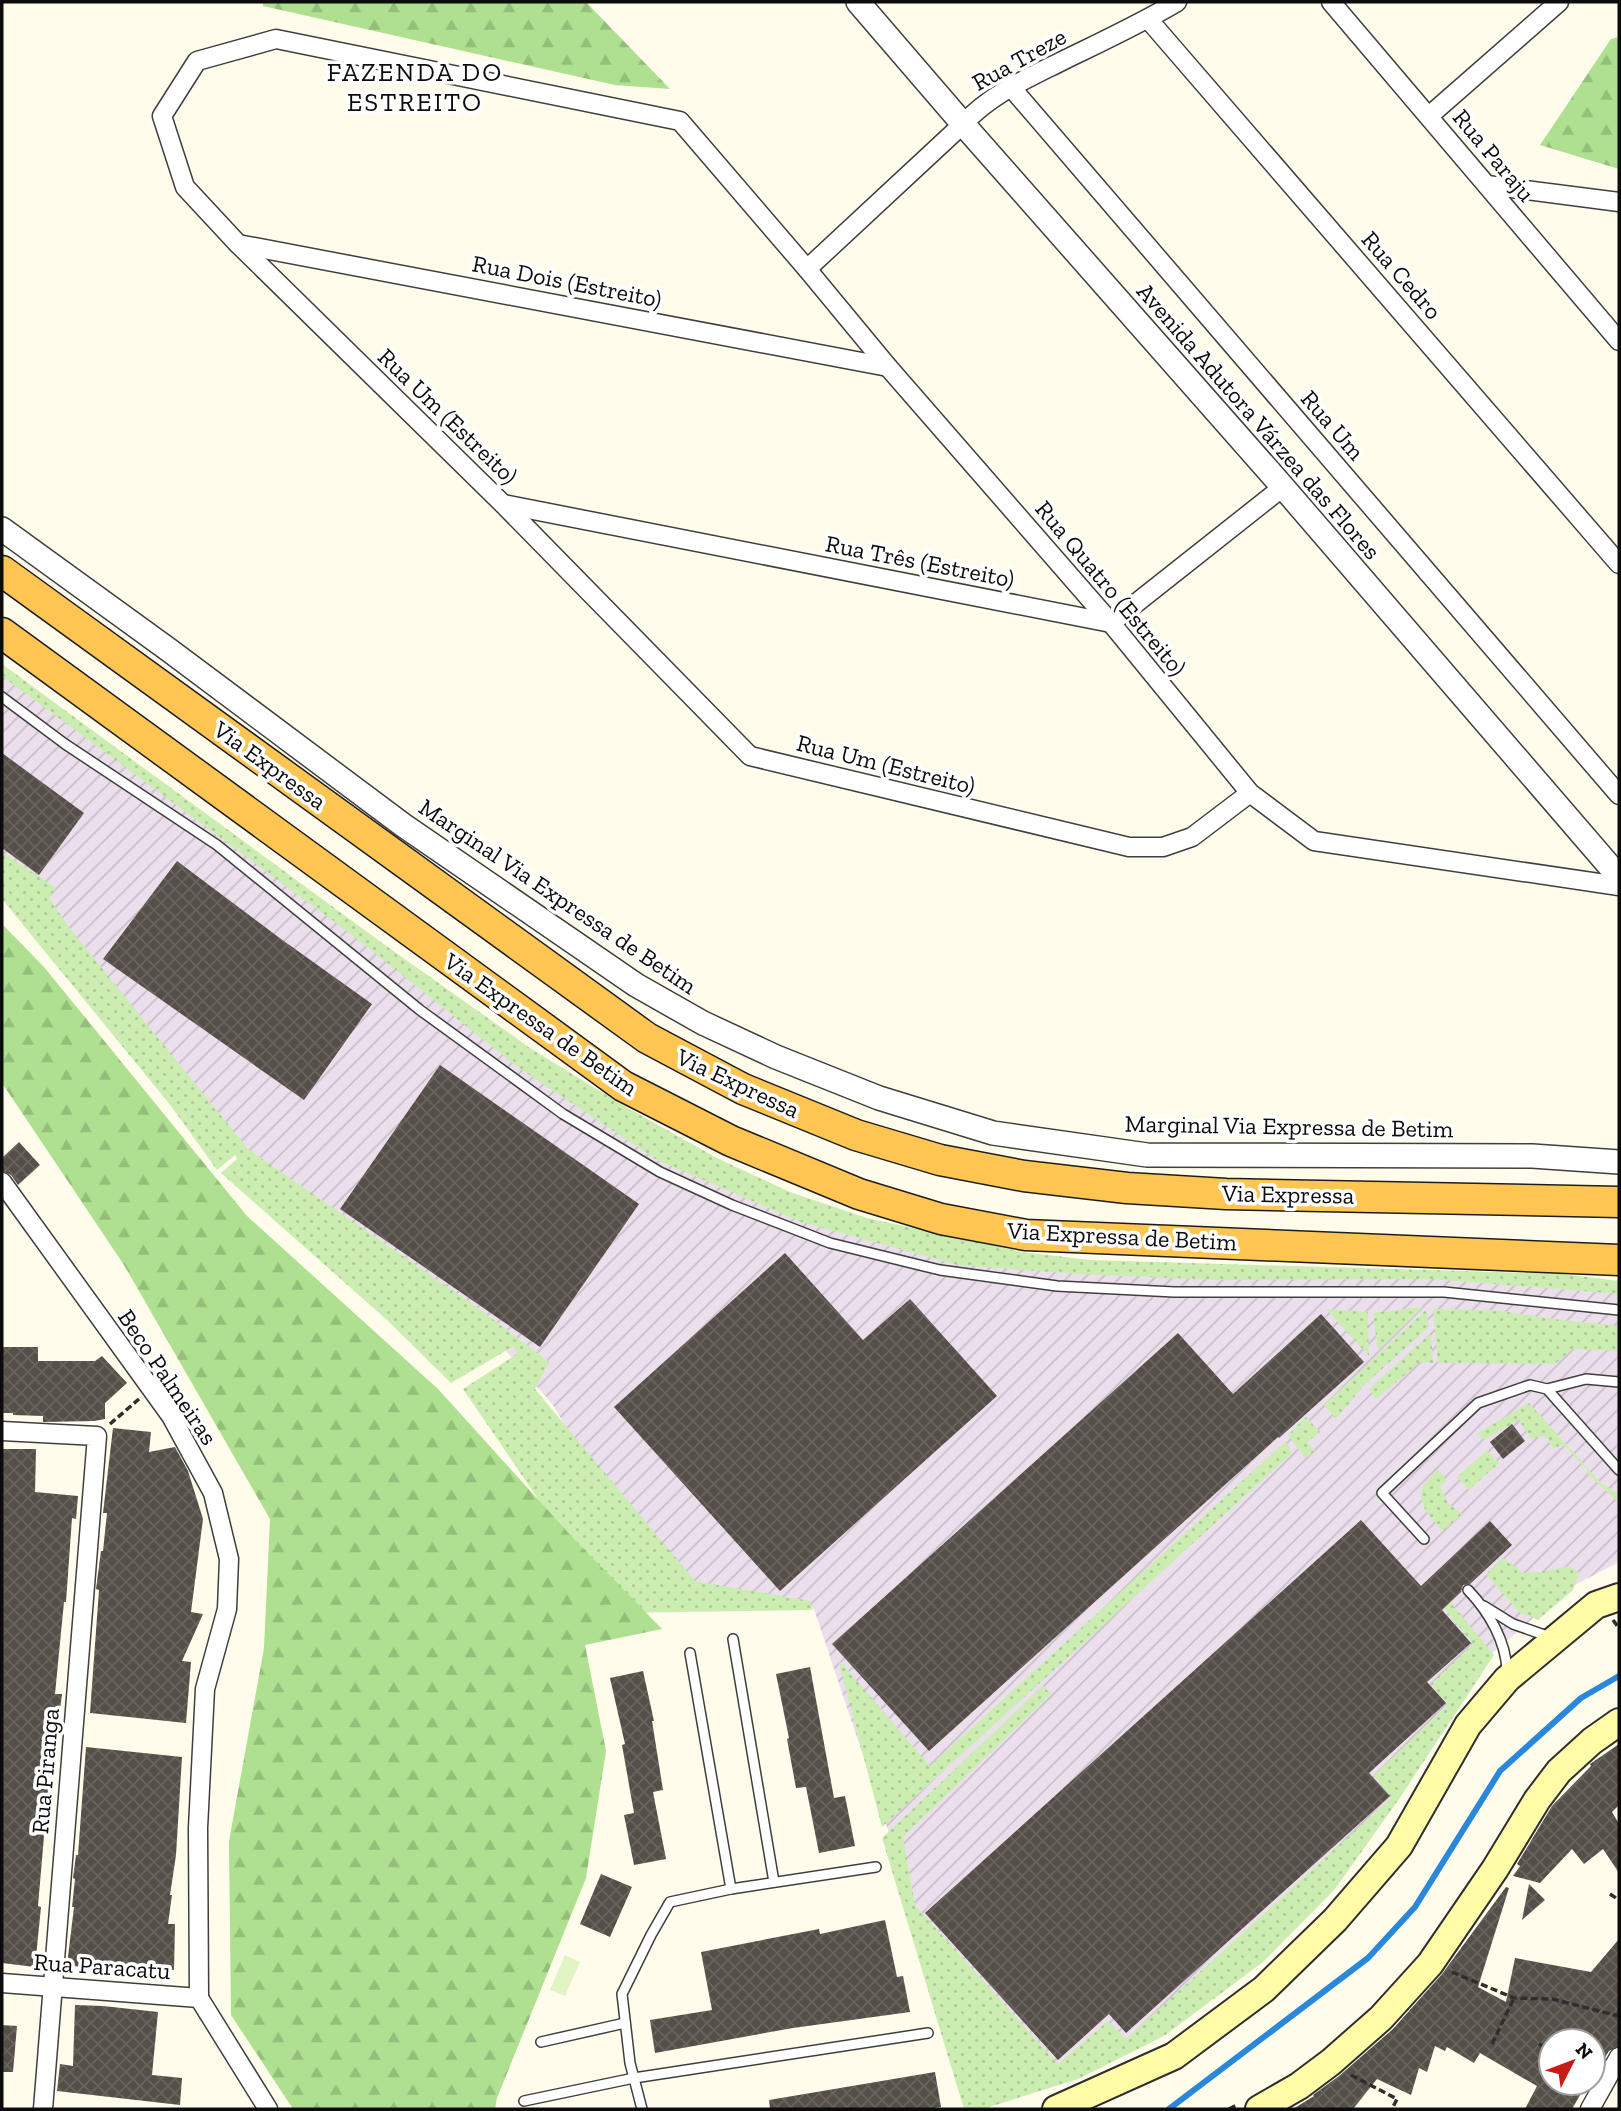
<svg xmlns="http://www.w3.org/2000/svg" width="1621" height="2111" font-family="'Zilla Slab',serif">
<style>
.industrial{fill:url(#industrial-furrows)}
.grass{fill:url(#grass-dots)}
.forest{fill:url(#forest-firs)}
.pitch{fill:#e0f4c4}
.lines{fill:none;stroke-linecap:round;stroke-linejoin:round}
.stream{stroke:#2a88da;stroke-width:6}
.building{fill:url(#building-cross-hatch)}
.service-casing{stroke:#3f3f3f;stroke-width:12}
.minor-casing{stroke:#3f3f3f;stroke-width:21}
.tertiary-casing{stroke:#3f3f3f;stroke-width:26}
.secondary-casing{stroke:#2e2e2e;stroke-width:30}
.trunk-casing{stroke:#1d1d1d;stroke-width:33}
.path{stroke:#2e2e2e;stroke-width:3.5;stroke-dasharray:7 3.5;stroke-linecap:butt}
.service{stroke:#fff;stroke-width:9}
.minor{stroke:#fff;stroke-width:18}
.tertiary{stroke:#fff;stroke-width:23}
.secondary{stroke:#fffba6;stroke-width:26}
.trunk{stroke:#ffc552;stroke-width:30}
.labels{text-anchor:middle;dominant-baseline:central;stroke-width:7;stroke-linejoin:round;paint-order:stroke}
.street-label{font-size:24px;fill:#0c0c0c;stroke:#fff}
.neighbourhood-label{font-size:26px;letter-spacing:2px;fill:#0c0c0c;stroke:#fff}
</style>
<defs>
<pattern id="industrial-furrows" width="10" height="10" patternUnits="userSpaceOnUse" patternTransform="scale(1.75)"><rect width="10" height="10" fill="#ecdfec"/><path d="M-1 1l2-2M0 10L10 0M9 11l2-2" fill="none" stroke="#c9bec9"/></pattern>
<pattern id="grass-dots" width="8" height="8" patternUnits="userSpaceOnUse" patternTransform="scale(1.75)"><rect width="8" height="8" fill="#ccedb1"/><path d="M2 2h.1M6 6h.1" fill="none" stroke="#aeca97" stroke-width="1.8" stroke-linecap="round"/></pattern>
<pattern id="forest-firs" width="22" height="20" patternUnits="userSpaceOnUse" patternTransform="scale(1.75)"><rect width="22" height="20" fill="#aee08f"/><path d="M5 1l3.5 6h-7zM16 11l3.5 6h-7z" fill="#94bf7a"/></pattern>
<pattern id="building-cross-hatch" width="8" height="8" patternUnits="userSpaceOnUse" patternTransform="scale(1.75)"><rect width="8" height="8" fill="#564e48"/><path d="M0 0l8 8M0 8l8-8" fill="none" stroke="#69635e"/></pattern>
</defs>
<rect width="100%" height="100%" fill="#fffceb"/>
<path class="industrial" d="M2 670 521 1049 708 1162 857 1222 1045 1262 1434 1274 1619 1289V1562L1567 1589 1489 1656 1393 1799 1159 2027 969 2109 888 1830 814 1609 661 1587 553 1405 479 1320 242 1159 2 875Z"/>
<g class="grass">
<path d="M2 664 385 945 530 1048 626 1107 717 1158 790 1192 867 1218 1023 1252 1090 1260 1563 1274 1619 1281V1294L1433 1279 1218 1280 1078 1274 958 1265 801 1222 657 1160 519 1068 352 935 2 676Z"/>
<path d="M2 852 56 888 49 898 71 930 248 1149 478 1308 549 1362 535 1389 695 1581 810 1601 812 1610 616 1613 463 1389 517 1354 514 1346 451 1383 387 1320 221 1173 237 1159 235 1155 217 1170 171 1106 2 899Z"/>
<path d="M1423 1307 1378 1351 1373 1313Z"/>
<path d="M1326 1309 1368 1312 1369 1356Z"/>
<path d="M1433 1309 1493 1310 1561 1320 1619 1326V1351L1573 1349 1555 1364 1438 1363Z"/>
<path d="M1426 1310 1429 1327 1364 1385 1336 1419 1324 1405Z"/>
<path d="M1431 1333 1433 1363 1420 1362 1376 1399 1369 1389Z"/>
<path d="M1529 1403 1602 1484 1619 1494V1503L1587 1473 1588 1471 1563 1444 1554 1449 1545 1436 1531 1439 1519 1420 1484 1440 1478 1433Z"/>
<path d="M1306 1417 1320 1432 1307 1442 1315 1451 1305 1458 1288 1435Z"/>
<path d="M1286 1441 1292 1453 882 1827 838 1659 930 1766Z"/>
<path d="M1487 1450 1499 1463 1469 1490 1457 1477Z"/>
<path d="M1438 1469 1447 1481 1440 1486 1448 1503 1462 1514 1443 1531C1433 1520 1415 1504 1423 1487 1426 1481 1433 1475 1438 1469Z"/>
<path d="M1503 1558 1524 1573 1541 1572 1569 1566 1579 1573 1573 1590 1538 1620 1519 1612 1486 1574Z"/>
<path d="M1450 1602 1494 1655 1399 1799 1335 1889 1263 1962 1164 2036 1078 2079 983 2109H964L882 1838 1043 1686 1051 1694 903 1837 915 1905 1058 2064 1108 2021 1126 2039 1391 1798 1374 1775 1448 1705 1431 1684 1473 1644 1444 1608Z"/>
</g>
<g class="forest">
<path d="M263 2H586L670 89 615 85 263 6Z"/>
<path d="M1619 37V169L1540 145 1611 39Z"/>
<path d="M2 924 44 967 247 1216 438 1389 573 1538 662 1629 585 1645 606 1751 586 1878 497 2098 495 2109H293L231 2015 229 1841 264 1648 270 1519 124 1265 2 1083Z"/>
</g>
<path class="pitch" d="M565 1955 580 1962 565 1996 550 1990Z"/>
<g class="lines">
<path class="stream" d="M1169 2109 1368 1958 1415 1907 1500 1771 1581 1698 1619 1676"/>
</g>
<g class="building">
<path d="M2 753 84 813 39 875 2 848Z"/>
<path d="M177 861 281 939 372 1004 304 1100 103 959Z"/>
<path d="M440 1065 639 1204 540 1347 340 1209Z"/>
<path d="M19 1142 40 1165 18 1185 11 1175 2 1171V1158Z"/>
<path d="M785 1253 863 1340 910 1299 997 1396 780 1591 614 1407Z"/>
<path d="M1321 1314 1364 1362 1279 1438 1278 1437 929 1751 832 1644 1178 1333 1233 1394Z"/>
<path d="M2 1347H38V1361H95L102 1356 127 1383 105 1403V1419L94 1421 43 1422V1416L13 1415V1413H2Z"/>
<path d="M1512 1424 1525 1441 1503 1459 1490 1442Z"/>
<path d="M113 1428 151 1432 149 1452 175 1447 188 1471 203 1519 191 1612 203 1614 182 1661 191 1662 186 1723 90 1713 99 1590 96 1589 101 1551H103L107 1513H103Z"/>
<path d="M2 1449H36L35 1492 78 1496 76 1519 72 1518 66 1602H64L55 1694H62L58 1727 54 1726 51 1755 38 1906 41 1907 35 1967 2 1963Z"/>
<path d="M1361 1520 1421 1586 1490 1521 1512 1545 1470 1584 1463 1585 1461 1592 1442 1610 1471 1643 1427 1682 1446 1703 1369 1773 1390 1796 1126 2033 1109 2014 1058 2060 925 1913Z"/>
<path d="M810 1667 834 1798 845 1796 855 1846 819 1853 806 1787 796 1788 787 1739 789 1738 776 1674Z"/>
<path d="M643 1671 654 1721H652L663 1790 653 1792 666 1859 634 1865 624 1815 634 1813 622 1745 625 1744 610 1678Z"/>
<path d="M1619 1744V1805L1612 1812 1619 1824V1873L1603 1849 1584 1864 1572 1849 1540 1883 1513 1876 1520 1866 1517 1864 1552 1806 1591 1766 1590 1764Z"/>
<path d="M86 1747 182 1757 176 1855 170 1895H172L168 1924H175L174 1970 145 1969V1966L101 1965V1970L67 1965 74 1907H72L75 1879 73 1878 76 1855H78Z"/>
<path d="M601 1874 632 1887 610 1937 580 1924Z"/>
<path d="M1529 1884 1545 1900 1522 1920Z"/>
<path d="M1506 1887 1509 1888 1478 1987 1506 2002 1515 1958 1591 1972 1619 1939V2046L1609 2051 1593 2077V2041H1551V2083H1587L1572 2109H1525L1537 2086 1480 2053 1474 2063 1447 2047 1445 2051 1435 2046 1427 2072 1419 2068 1411 2095 1377 2079 1353 2109H1293L1314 2096 1313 2095 1339 2076 1393 2029 1442 1974Z"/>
<path d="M885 1920 897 1977 903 1976 910 2012 793 2028 655 2053 650 2020 712 2010 701 1952 819 1929 820 1934Z"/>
<path d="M75 2005 103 2006 158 2012 152 2075 182 2078 180 2105 57 2091 60 2064 73 2066Z"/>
<path d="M2 2025 17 2026 13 2072H2Z"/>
<path d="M935 2072 941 2107 928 2109H770L769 2100Z"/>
</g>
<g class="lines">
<defs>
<g id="service">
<path d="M2 697 65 744 217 845 420 1010 563 1114 660 1172 732 1205 830 1243 940 1270 1057 1286 1174 1292H1444L1619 1310"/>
<path d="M1547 1389 1586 1379 1619 1382"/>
<path d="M1424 1539 1382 1493 1478 1403 1530 1385 1547 1389 1619 1470"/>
<path d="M1468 1590C1489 1612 1506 1641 1507 1671"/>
<path d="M1484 1606 1513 1624 1550 1637"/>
<path d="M733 1639 774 1882"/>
<path d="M690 1653 731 1889"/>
<path d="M541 2042 625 2023"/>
<path d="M524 2101 634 2078 928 2033"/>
<path d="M642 2109 630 2063 622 1994 651 1935 670 1902 731 1889 876 1867"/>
</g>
<g id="minor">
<path d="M1331 2 1619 341"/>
<path d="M1148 19 1619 564"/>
<path d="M1010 86 1619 795"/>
<path d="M1429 116 1559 2"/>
<path d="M1487 185 1619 202"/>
<path d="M238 244 888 367"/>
<path d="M807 269 963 124C991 94 1026 79 1062 61 1101 42 1140 24 1177 2"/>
<path d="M503 504 1111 623 1283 487"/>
<path d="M1250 793 1192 837 1163 847H1129L750 756 503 504 238 244 185 187 162 116 197 61 276 39 680 121 807 269 888 367 1111 623 1250 793 1314 841 1619 886"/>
<path d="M2 1182 171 1416 213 1493 229 1559 227 1609 205 1689 198 1828 199 1998"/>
<path d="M2 1431 97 1436 43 2109"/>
<path d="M2 1983 199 1998"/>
<path d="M199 1998 268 2109"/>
<path d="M1590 2109 1619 2057"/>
</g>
<g id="tertiary">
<path d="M858 2 963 124 1283 487 1619 877"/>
<path d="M2 529 169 650 403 825 636 985 703 1023 776 1057 879 1098 993 1133 1147 1155 1532 1156 1619 1162"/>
</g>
<g id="secondary">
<path d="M1056 2109 1174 2056 1264 1989 1335 1920 1399 1846 1468 1725 1507 1679 1596 1605 1619 1597"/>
<path d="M1259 2109 1299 2086 1331 2062 1381 2018 1430 1964 1495 1869 1537 1800 1559 1771 1592 1741 1619 1722"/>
</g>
<g id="trunk">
<path d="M2 571 647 1038 743 1089 856 1135 940 1160 1024 1176 1127 1188 1226 1194 1619 1202"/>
<path d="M2 633 623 1086 731 1141 859 1194 941 1219 1026 1235 1619 1260"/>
</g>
</defs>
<use href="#service" class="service-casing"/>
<use href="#minor" class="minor-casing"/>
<use href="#tertiary" class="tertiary-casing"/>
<use href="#secondary" class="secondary-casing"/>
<use href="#trunk" class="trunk-casing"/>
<g class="path">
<path d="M110 1424 139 1399"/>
<path d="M1613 1620 1619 1628"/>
<path d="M1610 1894 1619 1900"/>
<path d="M1452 1972 1514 1998 1552 1999 1619 2016"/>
<path d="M1492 2044 1514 1998"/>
<path d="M1539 2044 1551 2051"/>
<path d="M1351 2075 1397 2099 1392 2109"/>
<path d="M1229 2109 1237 2105"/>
</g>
<use href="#service" class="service"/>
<use href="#minor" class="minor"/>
<use href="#tertiary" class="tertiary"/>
<use href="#secondary" class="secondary"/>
<use href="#trunk" class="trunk"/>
</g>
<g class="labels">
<g class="street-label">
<text transform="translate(1019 59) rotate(-29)">Rua Treze</text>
<text transform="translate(1494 155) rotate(50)">Rua Paraju</text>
<text transform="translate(1402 275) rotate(49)">Rua Cedro</text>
<text transform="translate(567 281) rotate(11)">Rua Dois (Estreito)</text>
<text transform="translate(448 416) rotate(44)">Rua Um (Estreito)</text>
<text transform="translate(1259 421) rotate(49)">Avenida Adutora Várzea das Flores</text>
<text transform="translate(1333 425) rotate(49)">Rua Um</text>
<text transform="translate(920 561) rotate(11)">Rua Três (Estreito)</text>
<text transform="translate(1111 588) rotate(50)">Rua Quatro (Estreito)</text>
<text transform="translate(886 764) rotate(14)">Rua Um (Estreito)</text>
<text transform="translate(270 765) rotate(36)">Via Expressa</text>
<text transform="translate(558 896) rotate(34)">Marginal Via Expressa de Betim</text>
<text transform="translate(541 1024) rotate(35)">Via Expressa de Betim</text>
<text transform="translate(738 1083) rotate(25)">Via Expressa</text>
<text transform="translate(1289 1126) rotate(1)">Marginal Via Expressa de Betim</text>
<text transform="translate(1288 1194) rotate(1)">Via Expressa</text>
<text transform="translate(1122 1236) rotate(3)">Via Expressa de Betim</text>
<text transform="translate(168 1377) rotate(56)">Beco Palmeiras</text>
<text transform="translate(45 1771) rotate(-85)">Rua Piranga</text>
<text transform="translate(102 1966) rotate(4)">Rua Paracatu</text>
</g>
<g class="neighbourhood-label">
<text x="415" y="72">FAZENDA DO<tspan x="415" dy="30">ESTREITO</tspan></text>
</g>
</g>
<rect width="1621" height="2111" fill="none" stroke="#0c0c0c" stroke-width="7"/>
<g transform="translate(1572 2062) rotate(48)"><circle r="33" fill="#ffffff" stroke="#9e9e9e" stroke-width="2"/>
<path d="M0-5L12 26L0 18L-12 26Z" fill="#ca1a17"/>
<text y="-10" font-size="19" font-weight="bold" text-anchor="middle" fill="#0c0c0c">N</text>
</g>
</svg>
